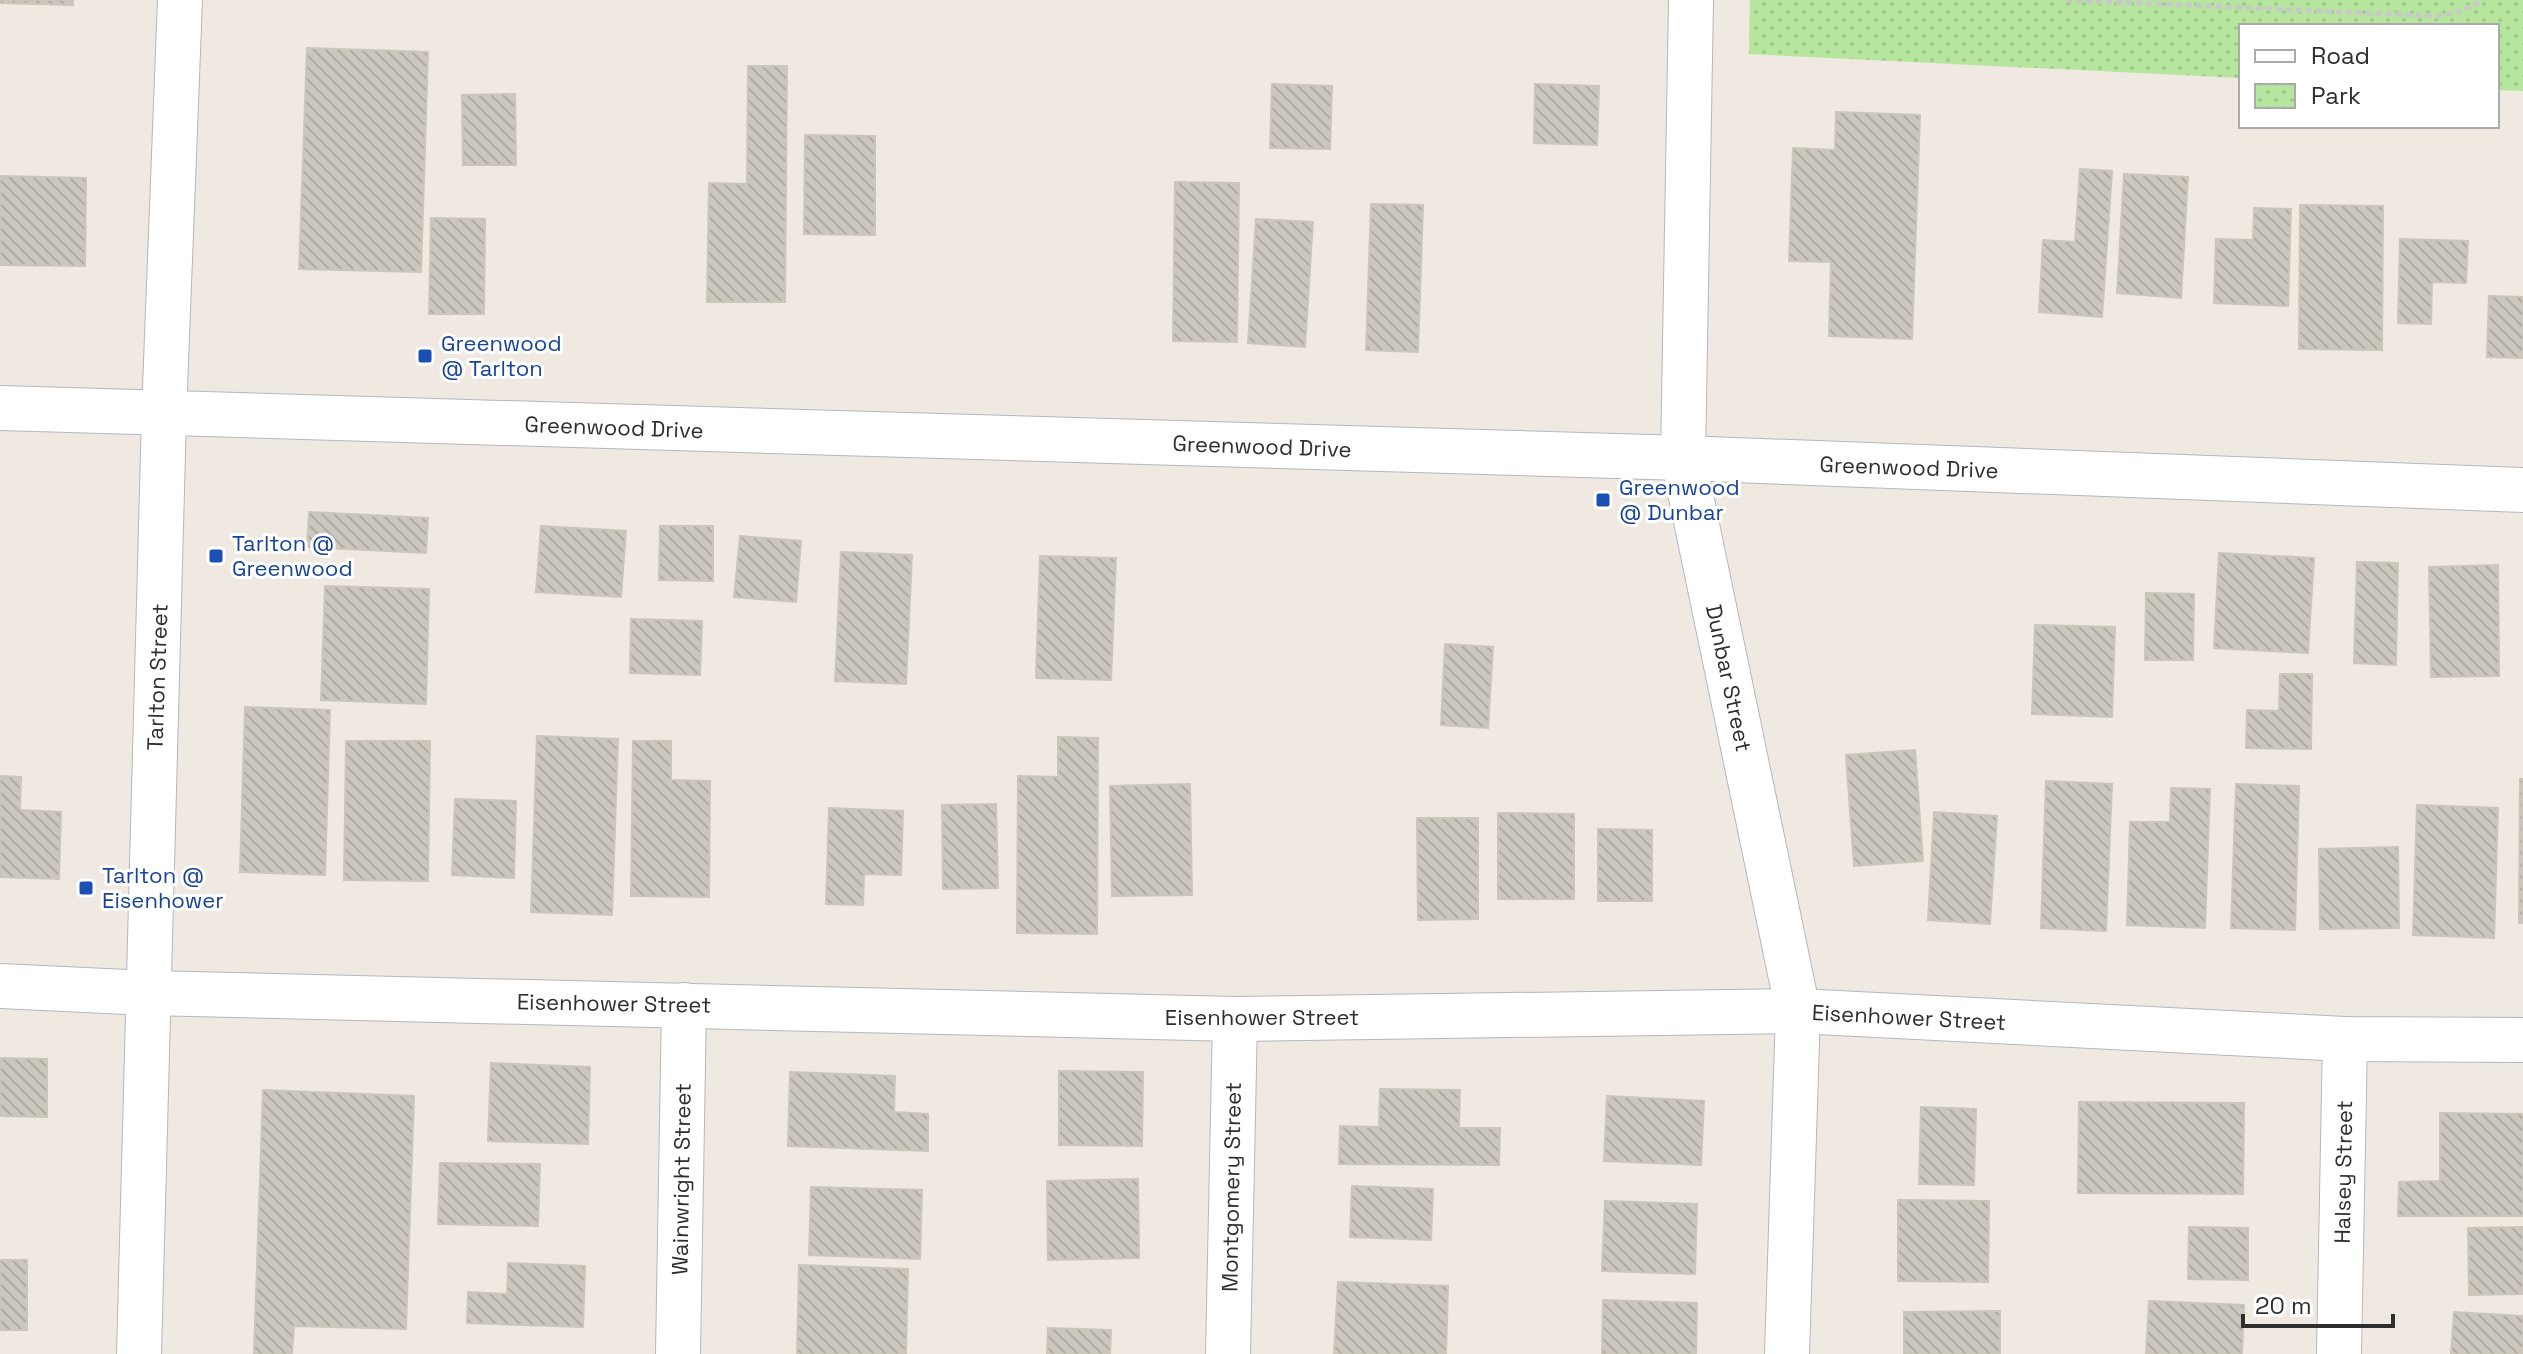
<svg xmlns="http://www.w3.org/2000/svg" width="2523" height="1354" font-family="'Space Grotesk',sans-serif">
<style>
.park{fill:url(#park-dots)}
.building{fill:url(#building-back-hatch);stroke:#cbc5ba;stroke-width:2}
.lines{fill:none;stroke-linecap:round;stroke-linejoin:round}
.street-casing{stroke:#b4b7c1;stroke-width:46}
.secondary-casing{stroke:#b4b7c1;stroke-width:46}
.path{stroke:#c9c9c9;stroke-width:5;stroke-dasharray:6 4;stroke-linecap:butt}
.street{stroke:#fff;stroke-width:44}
.secondary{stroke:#fff;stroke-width:44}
.transit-dot{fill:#1a4fb4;stroke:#fff;stroke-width:3}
.labels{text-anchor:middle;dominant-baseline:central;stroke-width:6;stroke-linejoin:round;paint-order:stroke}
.transit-label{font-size:22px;fill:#164399;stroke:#fff;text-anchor:start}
.street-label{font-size:22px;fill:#2e2e2e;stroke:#fff}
</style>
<defs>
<pattern id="park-dots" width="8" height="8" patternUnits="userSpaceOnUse" patternTransform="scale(2)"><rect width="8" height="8" fill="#b6e59e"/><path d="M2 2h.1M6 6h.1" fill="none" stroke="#9dc588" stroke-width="1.8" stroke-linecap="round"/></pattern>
<pattern id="building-back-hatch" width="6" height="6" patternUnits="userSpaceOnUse" patternTransform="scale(2)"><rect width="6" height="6" fill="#cbc7bf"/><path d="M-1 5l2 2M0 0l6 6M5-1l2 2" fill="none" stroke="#afaba4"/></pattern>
</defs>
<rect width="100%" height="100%" fill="#efe9e1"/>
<path class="park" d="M1750 0H2523V91L2497 90V26H2241V78L1749 54Z"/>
<g class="building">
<path d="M0 0H73V5L0 3Z"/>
<path d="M307 48 428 52 421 272 299 269Z"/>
<path d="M748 66H787L785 302H707L709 183 747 184Z"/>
<path d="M1272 84 1332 86 1330 149 1270 148Z"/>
<path d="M1535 84 1599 86 1597 145 1534 143Z"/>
<path d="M515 94 516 165H463L462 95Z"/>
<path d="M1836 112 1920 115 1912 339 1829 336 1831 262 1789 261 1793 148 1835 150Z"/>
<path d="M805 135 875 136V235L804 234Z"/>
<path d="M2080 169 2112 171 2102 317 2039 312 2043 240 2075 242Z"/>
<path d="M2124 174 2188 177 2181 298 2117 293Z"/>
<path d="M0 176 86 178 85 266 0 265Z"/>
<path d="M1175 182 1239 183 1237 342 1173 341Z"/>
<path d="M1371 204 1423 205 1418 352 1366 350Z"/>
<path d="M2300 205 2383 206 2382 350 2299 349Z"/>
<path d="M2254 208 2291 209 2288 306 2214 303 2216 239 2253 240Z"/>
<path d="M431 218 485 219 484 314H429Z"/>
<path d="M1256 219 1313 222 1305 347 1248 343Z"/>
<path d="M2400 239 2468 241 2466 283 2432 282 2431 324 2398 323Z"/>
<path d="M2489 296 2523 297V358L2487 357Z"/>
<path d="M309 512 428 518 426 553 307 547Z"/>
<path d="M541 526 626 531 621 597 536 592Z"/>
<path d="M660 526H713V581L659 580Z"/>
<path d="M740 536 801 541 796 602 734 597Z"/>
<path d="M841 552 912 555 906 684 835 681Z"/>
<path d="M2219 553 2314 558 2308 653 2214 648Z"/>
<path d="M1040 556 1116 558 1111 680 1036 678Z"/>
<path d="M2357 562 2398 563 2396 665 2354 663Z"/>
<path d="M2498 565 2499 676 2431 677 2429 567Z"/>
<path d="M325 586 429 589 426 704 321 700Z"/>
<path d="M2146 593 2194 594 2193 660H2145Z"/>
<path d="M631 619 702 621 700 675 630 673Z"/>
<path d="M2035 625 2115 627 2112 717 2032 714Z"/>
<path d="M1445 644 1493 647 1488 728 1441 725Z"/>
<path d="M2280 674H2312L2311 749 2246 748 2247 710 2279 711Z"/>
<path d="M245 707 330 710 325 875 240 872Z"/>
<path d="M537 736 618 739 612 915 531 912Z"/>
<path d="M1058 737 1098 738 1097 934 1017 933 1018 776 1058 777Z"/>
<path d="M346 741H430L428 881 344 880Z"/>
<path d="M633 741H671V780L710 781 709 897 631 896Z"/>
<path d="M1915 750 1923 861 1854 866 1846 755Z"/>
<path d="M0 776 21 777 20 810 61 812 59 879 0 877Z"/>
<path d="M2520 779H2523V923H2519Z"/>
<path d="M2046 781 2112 784 2106 931 2041 928Z"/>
<path d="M1190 784 1192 895 1112 896 1110 786Z"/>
<path d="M2236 784 2299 786 2295 930 2231 928Z"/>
<path d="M2171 788 2210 789 2205 928 2127 925 2130 822H2170Z"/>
<path d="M455 799 516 801 514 878 452 875Z"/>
<path d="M996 804 998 888 943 889 942 805Z"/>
<path d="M2417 805 2498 808 2494 938 2413 935Z"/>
<path d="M829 808 903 811 901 875 864 874 863 905 826 904Z"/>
<path d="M1934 812 1997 816 1990 924 1928 920Z"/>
<path d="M1498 813 1574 814V899H1498Z"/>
<path d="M1417 818H1478V919L1418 920Z"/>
<path d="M1598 829 1652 830V901H1598Z"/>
<path d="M2398 847 2399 928 2320 929 2319 849Z"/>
<path d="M0 1058 47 1059V1117L0 1116Z"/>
<path d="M491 1063 590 1067 588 1144 488 1141Z"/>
<path d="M1059 1071 1143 1072 1142 1146 1059 1145Z"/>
<path d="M790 1072 895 1076 894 1112 928 1114V1151L788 1146Z"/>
<path d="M1380 1089 1460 1090 1459 1128H1500L1499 1165 1339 1164 1340 1126 1379 1127Z"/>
<path d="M263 1090 414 1096 406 1329 294 1326 292 1354H254Z"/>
<path d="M1607 1096 1704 1101 1701 1165 1604 1161Z"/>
<path d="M2079 1102 2244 1103 2243 1194 2078 1193Z"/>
<path d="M1921 1107 1976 1109 1974 1185 1919 1184Z"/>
<path d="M2440 1113 2523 1114V1216H2398L2399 1182 2440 1181Z"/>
<path d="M440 1163 540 1164 538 1226 438 1224Z"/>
<path d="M1138 1179 1139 1258 1048 1260 1047 1181Z"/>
<path d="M1352 1186 1433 1189 1431 1240 1350 1237Z"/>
<path d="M811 1187 922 1190 920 1259 809 1255Z"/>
<path d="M1898 1200 1989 1201 1988 1282 1898 1281Z"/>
<path d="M1605 1201 1697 1204 1695 1274 1602 1271Z"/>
<path d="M2189 1227 2248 1228V1280L2188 1279Z"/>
<path d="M2523 1227V1294L2469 1295 2468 1228Z"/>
<rect x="0" y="1260" width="27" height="70"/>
<path d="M508 1263 585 1266 583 1327 467 1323 468 1292 507 1294Z"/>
<path d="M799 1265 908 1269 906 1354H797Z"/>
<path d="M1338 1282 1448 1286 1446 1354H1334Z"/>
<path d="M1603 1300 1697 1303 1696 1354H1602Z"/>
<path d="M2149 1301 2244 1305 2242 1354H2146Z"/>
<path d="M2000 1311V1354H1904V1312Z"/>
<path d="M2454 1312 2523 1316V1354H2451Z"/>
<path d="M1048 1328 1111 1330 1110 1354H1047Z"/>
</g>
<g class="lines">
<defs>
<g id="street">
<path d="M1691 0 1683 458 1798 1011 1787 1354"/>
<path d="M164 414 180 0"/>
<path d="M0 986 148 993 1235 1019 1798 1011 2345 1039 2523 1040"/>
<path d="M678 1354 684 1005"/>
<path d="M1228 1354 1235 1019"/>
<path d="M2339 1354 2345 1039"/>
</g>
<g id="secondary">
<path d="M0 408 1683 458 2523 490"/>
<path d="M139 1354 164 414"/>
</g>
</defs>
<use href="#street" class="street-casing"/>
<use href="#secondary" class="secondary-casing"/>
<path class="path" d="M2066 0 2438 16 2460 11 2484 0"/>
<use href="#street" class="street"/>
<use href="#secondary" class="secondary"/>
</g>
<g class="transit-dot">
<rect x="417" y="348" width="16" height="16" rx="4"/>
<rect x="1595" y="492" width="16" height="16" rx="4"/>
<rect x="208" y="548" width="16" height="16" rx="4"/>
<rect x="78" y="880" width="16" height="16" rx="4"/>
</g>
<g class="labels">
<g class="transit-label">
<text x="441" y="343">Greenwood<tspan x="441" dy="25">@ Tarlton</tspan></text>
<text x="1619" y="487">Greenwood<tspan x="1619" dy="25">@ Dunbar</tspan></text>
<text x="232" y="543">Tarlton @<tspan x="232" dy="25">Greenwood</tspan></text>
<text x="102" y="875">Tarlton @<tspan x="102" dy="25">Eisenhower</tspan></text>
</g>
<g class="street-label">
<text transform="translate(614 427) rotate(2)">Greenwood Drive</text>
<text transform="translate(1262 446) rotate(2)">Greenwood Drive</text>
<text transform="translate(1909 467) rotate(2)">Greenwood Drive</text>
<text transform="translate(157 677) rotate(-88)">Tarlton Street</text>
<text transform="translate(1729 678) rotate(78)">Dunbar Street</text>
<text transform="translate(614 1003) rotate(1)">Eisenhower Street</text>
<text x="1262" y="1017">Eisenhower Street</text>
<text transform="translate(1909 1017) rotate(3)">Eisenhower Street</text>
<text transform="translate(2343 1172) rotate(-89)">Halsey Street</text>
<text transform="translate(681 1179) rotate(-89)">Wainwright Street</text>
<text transform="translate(1231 1187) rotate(-89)">Montgomery Street</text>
</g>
</g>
<rect x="2239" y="24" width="260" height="104" fill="#ffffff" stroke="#ababab" stroke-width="2"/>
<rect x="2255" y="50" width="40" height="12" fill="#ffffff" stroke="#ababab" stroke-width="2"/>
<text x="2311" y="64" font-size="24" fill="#2e2e2e">Road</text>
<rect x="2255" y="84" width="40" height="24" fill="url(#park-dots)" stroke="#ababab" stroke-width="2"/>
<text x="2311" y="104" font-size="24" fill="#2e2e2e">Park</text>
<path d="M2243 1314v12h150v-12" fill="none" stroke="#2e2e2e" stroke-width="4"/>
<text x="2255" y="1314" font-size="24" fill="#2e2e2e" stroke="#ffffff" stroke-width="6" paint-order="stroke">20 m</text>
</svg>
